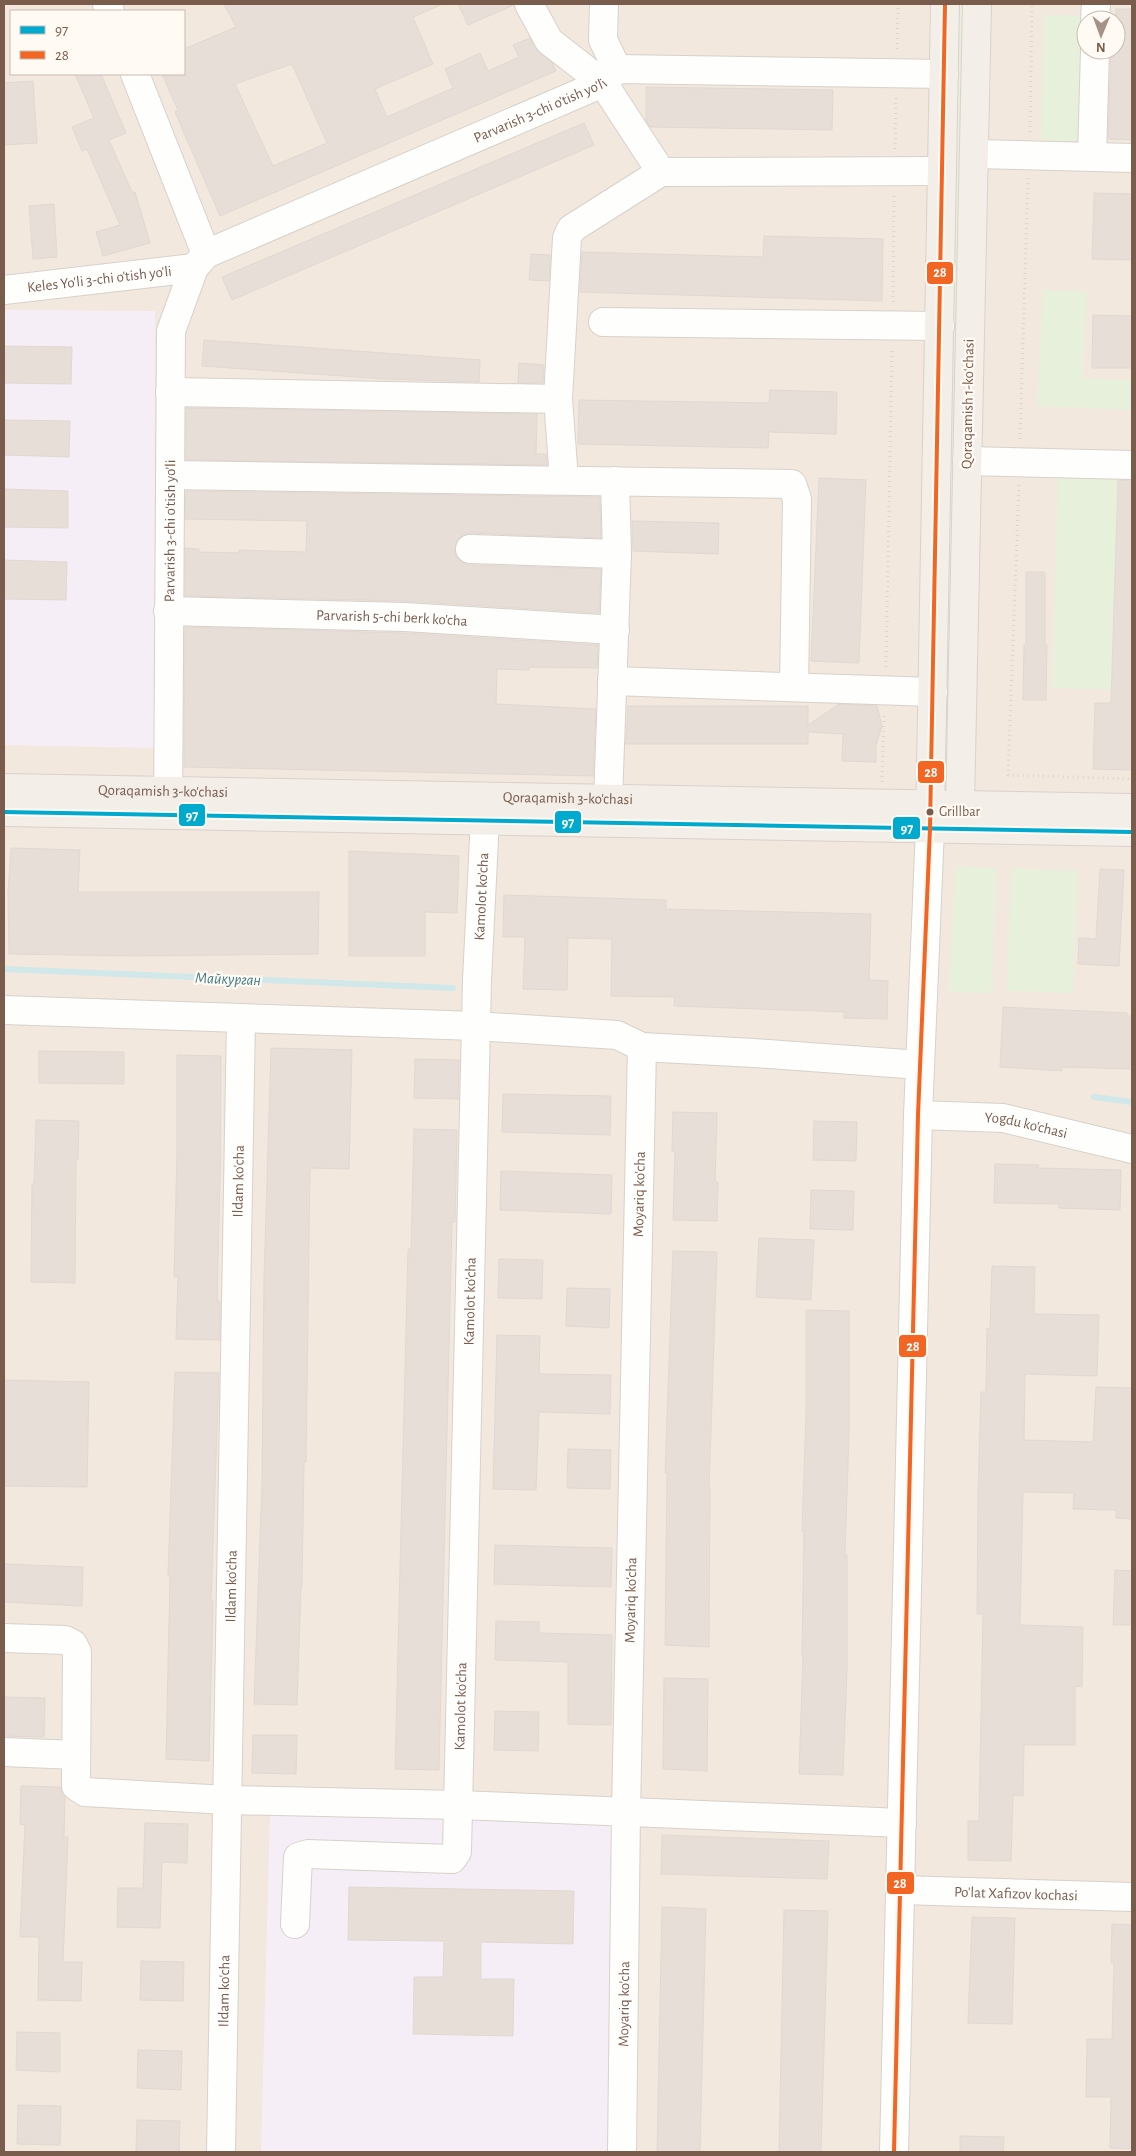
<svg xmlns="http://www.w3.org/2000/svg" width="1136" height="2156" font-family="'Alegreya Sans',sans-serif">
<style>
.residential{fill:#f2e8de;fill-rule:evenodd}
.education{fill:#f6eef6}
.green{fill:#e7f0db}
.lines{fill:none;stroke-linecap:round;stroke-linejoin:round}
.stream{stroke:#d0e8ea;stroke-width:6}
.building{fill:#e6ded7;stroke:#e2d8d2;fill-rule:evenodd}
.minor-casing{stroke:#d7d1cb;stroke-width:30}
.major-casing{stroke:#dad1cc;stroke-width:30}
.path{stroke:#dcd5d0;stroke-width:3;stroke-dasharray:1 4;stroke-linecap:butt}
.minor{stroke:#fefefd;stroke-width:28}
.major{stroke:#f3eee8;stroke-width:28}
.bus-1-casing{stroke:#fffaf3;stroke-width:8}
.bus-2-casing{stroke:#fffaf3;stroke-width:8}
.bus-1{stroke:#00a9ce;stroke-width:4}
.bus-2{stroke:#f26522;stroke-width:4}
.bus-dot{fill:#7a5c4d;stroke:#fffaf3;stroke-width:2}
.labels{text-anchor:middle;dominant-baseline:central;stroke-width:4.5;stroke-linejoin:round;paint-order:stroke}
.bus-label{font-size:14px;fill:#7a5c4d;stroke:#fffaf3;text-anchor:start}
.street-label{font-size:15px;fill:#7a5c4d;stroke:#fffaf3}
.water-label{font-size:16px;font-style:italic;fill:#437c86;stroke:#fffaf3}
.line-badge{stroke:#fffaf3;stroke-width:2}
.badge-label{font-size:14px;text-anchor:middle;font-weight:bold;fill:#fff}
</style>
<rect width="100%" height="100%" fill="#f9f5f0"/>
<g class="residential">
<path d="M4 4H958L931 804 1132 832V2152H4ZM11 11H184V74H11Z"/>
<path d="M977 4H1132V808L960 805ZM1086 20H1116V50H1086Z"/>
</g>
<g class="education">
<path d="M4 310 155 311 154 748 4 745Z"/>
<path d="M270 1814 621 1820 615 2152H261Z"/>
</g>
<g class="green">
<path d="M956 4H965L950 768H941Z"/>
<path d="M1044 15 1082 16 1080 141 1041 140Z"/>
<path d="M1043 290 1087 292 1082 378 1132 380V410L1037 406Z"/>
<path d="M1058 478 1118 480 1111 689 1052 688Z"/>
<path d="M955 866 997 868 991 993 949 992Z"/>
<path d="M1011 868 1078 871 1073 993 1007 991Z"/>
</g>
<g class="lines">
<g class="stream">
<path d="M4 969 453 988"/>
<path d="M1094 1097 1132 1102"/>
</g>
</g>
<g class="building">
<path d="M224 4H443L413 17 433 64 375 89 387 117 453 88 445 69 480 53 488 71 519 57 513 45 530 38 535 49 553 64 556 71 220 216 175 112 178 110 162 74H184V49L236 27ZM292 64 327 143 273 166 235 84Z"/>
<path d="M458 4H513L514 5 468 25Z"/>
<path d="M1116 9H1132V140L1108 139 1111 50H1116Z"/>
<path d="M75 74H101L126 133 109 140 132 192H135L150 243 103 256 96 232 120 225 87 149 82 151 72 127 94 118Z"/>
<path d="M33 81 37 143 4 145V83Z"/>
<path d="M646 87 833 90 832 130 650 127 646 120Z"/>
<path d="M584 123 594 145 232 300 222 277Z"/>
<path d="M1094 193 1132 194V260L1092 259Z"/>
<path d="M54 204 57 257 33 259 29 206Z"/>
<path d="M764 236 883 239 882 301 580 292 582 252 763 257Z"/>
<path d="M531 254 550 255 549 281 529 280Z"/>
<path d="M1093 315 1132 316V368H1092Z"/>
<path d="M204 340 480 360 479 382 384 379 202 366Z"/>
<path d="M4 346 72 347 71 384 4 383Z"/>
<path d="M519 363 544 365 543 383H518Z"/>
<path d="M770 390 837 392 836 434 769 432 768 448 578 444 579 400 769 403Z"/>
<path d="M186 408 537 414 536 454H546L547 465 186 460Z"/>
<path d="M4 420 70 421 69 457 4 455Z"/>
<path d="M819 478 866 480 859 663 811 661Z"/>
<path d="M1118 480 1132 481V770L1093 769 1095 703H1111Z"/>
<path d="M4 489 68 491V528L4 527Z"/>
<path d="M186 491 600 497 601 538 471 533 463 535 457 540 454 549 456 556 461 562 469 565 601 569 599 613 405 601 185 596V548L199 549V552L239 553V550L306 552 307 521 185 519Z"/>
<path d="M632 521 719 523 718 554 633 551Z"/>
<path d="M4 560 67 562 66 600 4 599Z"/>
<path d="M1026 572H1045V645H1047L1046 700H1023L1024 645H1026Z"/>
<path d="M185 627 404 633 598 645 597 668 529 667V670L497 669 496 704 596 709 593 776 184 767Z"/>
<path d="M839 704 877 706 882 726 876 745V762L842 761 843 734 808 732V744H626L628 706H808V725Z"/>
<path d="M11 848 80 850 78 892H319L318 954 135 956 9 954 8 892Z"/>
<path d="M349 851 459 856 457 913 425 912V956H349Z"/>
<path d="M1100 869 1124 870 1119 966 1078 964 1079 938 1096 939Z"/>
<path d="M504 895 666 900V909L871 914 869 980 888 981 887 1019 844 1018V1012L674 1006 675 997 611 996 612 939 568 938 567 990 523 989 525 937H503Z"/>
<path d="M1003 1007 1127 1013V1016H1132V1069L1062 1067V1071L1000 1067Z"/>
<path d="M271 1048 352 1050 349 1169 310 1168 306 1462H304L302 1586H301L297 1705 254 1704 262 1484 264 1280Z"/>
<path d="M39 1051 124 1052V1084L39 1083Z"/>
<path d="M177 1055 221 1056 220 1179 217 1301H220V1340L176 1339 178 1277H174L177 1153Z"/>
<path d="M415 1059 459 1060 458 1099 414 1098Z"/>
<path d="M503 1094 611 1096 610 1135 502 1132Z"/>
<path d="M673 1112 717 1113 715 1182H718L717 1221 673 1220 675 1151H672Z"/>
<path d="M36 1120 79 1121 78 1160H76L75 1283 31 1282 32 1184H34Z"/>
<path d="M814 1121 857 1122 856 1161 813 1160Z"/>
<path d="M414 1129 457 1130 455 1222H452L439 1770 395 1769 408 1249H411Z"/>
<path d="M995 1164 1039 1165 1038 1168 1121 1170 1120 1210 1059 1208V1204L994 1203Z"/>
<path d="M501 1171 612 1175 611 1214 500 1210Z"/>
<path d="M811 1190 854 1191 853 1230 810 1229Z"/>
<path d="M759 1238 814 1240 811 1300 756 1297Z"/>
<path d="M673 1251 717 1252 709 1489H710L709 1647 665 1645 667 1473H665Z"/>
<path d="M499 1259 543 1260 542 1299 498 1298Z"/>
<path d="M992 1266 1035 1267 1034 1314 1099 1315 1097 1376 1025 1374 1024 1440 1093 1442 1096 1387 1132 1388V1519L1116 1518V1510L1073 1509 1074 1493 1023 1492 1020 1625 1083 1627 1082 1687 1075 1686V1745H1024L1023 1796 1013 1795 1011 1861 968 1860V1821H979L983 1614H977L978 1495 981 1392H986L987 1328 990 1329Z"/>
<path d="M567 1288 610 1289 609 1328 566 1326Z"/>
<path d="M806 1310 849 1311V1433L845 1555H847V1671L843 1775 799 1774 803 1657 802 1656 804 1531H802L806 1413Z"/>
<path d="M497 1335 540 1336 539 1374 611 1375 610 1414 539 1412 536 1490 493 1489Z"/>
<path d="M175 1372 219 1373 211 1601H213L209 1761 166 1759 170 1576H168Z"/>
<path d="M4 1380 89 1382 87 1487 4 1486Z"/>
<path d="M568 1449 611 1450 610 1489 567 1488Z"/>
<path d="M495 1545 612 1548 611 1587 494 1584Z"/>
<path d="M4 1564 83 1567 82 1606 4 1602Z"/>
<path d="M1115 1570 1132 1571V1625H1113Z"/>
<path d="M496 1621 539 1622V1633L612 1635 611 1725 568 1724V1662L495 1660Z"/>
<path d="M664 1678 708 1679 707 1771 663 1769Z"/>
<path d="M4 1697 45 1698 44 1737 4 1736Z"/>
<path d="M495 1711 539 1712 538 1751 494 1750Z"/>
<path d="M253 1735H297L296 1774 252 1773Z"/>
<path d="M21 1786 60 1787 65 1796 64 1837H68L63 1962H82L81 2001 38 2000 39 1937H20L25 1825 20 1824Z"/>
<path d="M145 1823 188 1824 187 1863 162 1862 160 1928 117 1927 118 1888H143Z"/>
<path d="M662 1835 829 1841 827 1879 661 1874Z"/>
<path d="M349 1887 574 1891 573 1944 481 1942V1979H514L513 2036 413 2034 414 1977H443L444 1941 348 1940Z"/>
<path d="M662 1907 706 1909 700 2152H657Z"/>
<path d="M784 1910 828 1911 821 2152H779Z"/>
<path d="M972 1917 1015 1918 1012 2024 968 2023Z"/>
<path d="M1112 1924 1132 1925V2149L1110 2148 1111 2097H1086L1087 2039H1112L1114 1963H1111Z"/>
<path d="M141 1961 184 1962 183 2001 140 2000Z"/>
<path d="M17 2032 60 2033V2072L16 2070Z"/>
<path d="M138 2050 182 2051 181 2090 137 2088Z"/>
<path d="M18 2105 61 2106 60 2145 17 2144Z"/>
<path d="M137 2120 180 2121 179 2152H136Z"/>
<path d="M960 2136 1004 2137 1003 2152H960Z"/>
</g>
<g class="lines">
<defs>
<g id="minor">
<path d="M107 4 110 11"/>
<path d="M529 4 549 41 603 83 661 172"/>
<path d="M604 4 603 40 617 69"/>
<path d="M1095 20 1096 4"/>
<path d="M135 74 206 254"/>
<path d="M974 154 1132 158"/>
<path d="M1092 157 1095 50"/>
<path d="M661 172 942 171"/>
<path id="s1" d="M4 290 194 268"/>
<path d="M603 322 940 326"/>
<path d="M170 392 558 399 564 479"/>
<path d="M558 399 567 238 571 229 661 172"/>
<path d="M967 461 1132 465"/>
<path d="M170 475 792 484 797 499 794 687"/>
<path d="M470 549 617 554"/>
<path id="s2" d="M168 611 405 617 615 630"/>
<path d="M612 681 933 692"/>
<path d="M608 800 617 554 615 481"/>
<path id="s3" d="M168 813 171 331 194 268 206 254 603 83 617 69 944 74"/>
<path d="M4 1010 476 1026 617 1035 642 1047 754 1053 920 1065"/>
<path id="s4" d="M918 1115 1003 1118 1132 1149"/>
<path d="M4 1638 65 1640 73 1644 77 1652 76 1786 85 1792 227 1800 458 1805 902 1823"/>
<path d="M4 1752 76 1755"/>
<path id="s5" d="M901 1890 1132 1897"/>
<path id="s6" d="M295 1924 298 1857 308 1854 452 1859 457 1852 477 980 486 798"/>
<path id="s7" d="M221 2152 241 1019"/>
<path id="s8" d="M622 2152 626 1812 642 1047"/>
<path d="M894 2152 918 1115 930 828"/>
</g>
<g id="major">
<path id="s9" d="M4 788 1132 808"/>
<path d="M960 805 977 4"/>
<path d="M4 812 1132 832"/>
<path d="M930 822 945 4"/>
</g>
</defs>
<use href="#minor" class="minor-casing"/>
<use href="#major" class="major-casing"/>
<g class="path">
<path d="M897 49 898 4"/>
<path d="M1030 132 1032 4"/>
<path d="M895 149 896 96"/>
<path d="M893 302 894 193"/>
<path d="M1020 439 1028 178"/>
<path d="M1019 485 1008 775 1132 779"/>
<path d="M886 667 892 348"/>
<path d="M882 782 884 713"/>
</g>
<use href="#minor" class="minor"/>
<use href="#major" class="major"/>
<defs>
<path id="bus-1" d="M4 812 1132 832"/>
<path id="bus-2" d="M894 2152 918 1115 930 828 945 4"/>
</defs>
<use href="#bus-1" class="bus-1-casing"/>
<use href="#bus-2" class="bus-2-casing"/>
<use href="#bus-1" class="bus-1"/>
<use href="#bus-2" class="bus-2"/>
</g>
<circle class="bus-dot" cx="930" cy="812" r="4.5"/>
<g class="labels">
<g class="bus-label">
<text x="939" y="812">Grillbar</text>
</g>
<g class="street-label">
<text stroke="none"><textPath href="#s3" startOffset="931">Parvarish 3-chi o'tish yo'li</textPath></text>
<text stroke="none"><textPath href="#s1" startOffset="96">Keles Yo'li 3-chi o'tish yo'li</textPath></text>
<text transform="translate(968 404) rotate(-89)">Qoraqamish 1-koʻchasi</text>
<text stroke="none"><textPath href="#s3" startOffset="282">Parvarish 3-chi o'tish yo'li</textPath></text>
<text stroke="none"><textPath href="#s2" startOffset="224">Parvarish 5-chi berk ko'cha</textPath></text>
<text stroke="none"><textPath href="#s9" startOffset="159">Qoraqamish 3-ko'chasi</textPath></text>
<text stroke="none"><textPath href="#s9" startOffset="564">Qoraqamish 3-ko'chasi</textPath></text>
<text stroke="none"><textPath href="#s6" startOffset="1186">Kamolot ko'cha</textPath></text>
<text stroke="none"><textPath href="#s4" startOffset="109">Yogdu ko'chasi</textPath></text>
<text stroke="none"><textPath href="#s7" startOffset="971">Ildam ko'cha</textPath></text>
<text stroke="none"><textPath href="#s8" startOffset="958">Moyariq ko'cha</textPath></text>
<text stroke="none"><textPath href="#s6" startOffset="781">Kamolot ko'cha</textPath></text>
<text stroke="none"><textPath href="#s7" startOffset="566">Ildam ko'cha</textPath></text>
<text stroke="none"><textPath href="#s8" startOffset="552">Moyariq ko'cha</textPath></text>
<text stroke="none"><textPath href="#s6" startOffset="376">Kamolot ko'cha</textPath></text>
<text stroke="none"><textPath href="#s5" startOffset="115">Po'lat Xafizov kochasi</textPath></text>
<text stroke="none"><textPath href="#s7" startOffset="161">Ildam ko'cha</textPath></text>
<text stroke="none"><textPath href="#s8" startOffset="148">Moyariq ko'cha</textPath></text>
</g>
<g class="water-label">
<text transform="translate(228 979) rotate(2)">Майкурган</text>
</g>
</g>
<g class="line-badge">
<rect x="926" y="261" width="28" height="24" rx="5" fill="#f26522"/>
<rect x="917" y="760" width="28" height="24" rx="5" fill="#f26522"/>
<rect x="178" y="803" width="28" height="24" rx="5" fill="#00a9ce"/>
<rect x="554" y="810" width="28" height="24" rx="5" fill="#00a9ce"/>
<rect x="892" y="816" width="29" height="24" rx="5" fill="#00a9ce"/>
<rect x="898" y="1334" width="29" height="24" rx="5" fill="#f26522"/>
<rect x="886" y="1871" width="29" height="24" rx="5" fill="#f26522"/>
</g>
<g class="badge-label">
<text x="940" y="277">28</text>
<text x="931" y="777">28</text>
<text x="192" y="820">97</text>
<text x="568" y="827">97</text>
<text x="907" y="833">97</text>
<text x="913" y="1351">28</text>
<text x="900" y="1888">28</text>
</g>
<rect width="1136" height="2156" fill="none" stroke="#7a5c4d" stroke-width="10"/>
<rect x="10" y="10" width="175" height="65" fill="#fffaf3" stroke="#cabbb1"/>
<rect x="20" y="26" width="25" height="8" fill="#00a9ce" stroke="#cabbb1"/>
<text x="55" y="35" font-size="15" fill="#7a5c4d">97</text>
<rect x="20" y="51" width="25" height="8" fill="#f26522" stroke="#cabbb1"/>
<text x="55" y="60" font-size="15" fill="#7a5c4d">28</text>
<g transform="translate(1101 35) rotate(181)"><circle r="24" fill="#fffaf3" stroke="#cabbb1"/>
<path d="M0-4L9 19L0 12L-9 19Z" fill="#a69286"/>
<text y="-8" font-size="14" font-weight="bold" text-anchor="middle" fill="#7a5c4d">N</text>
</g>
</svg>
